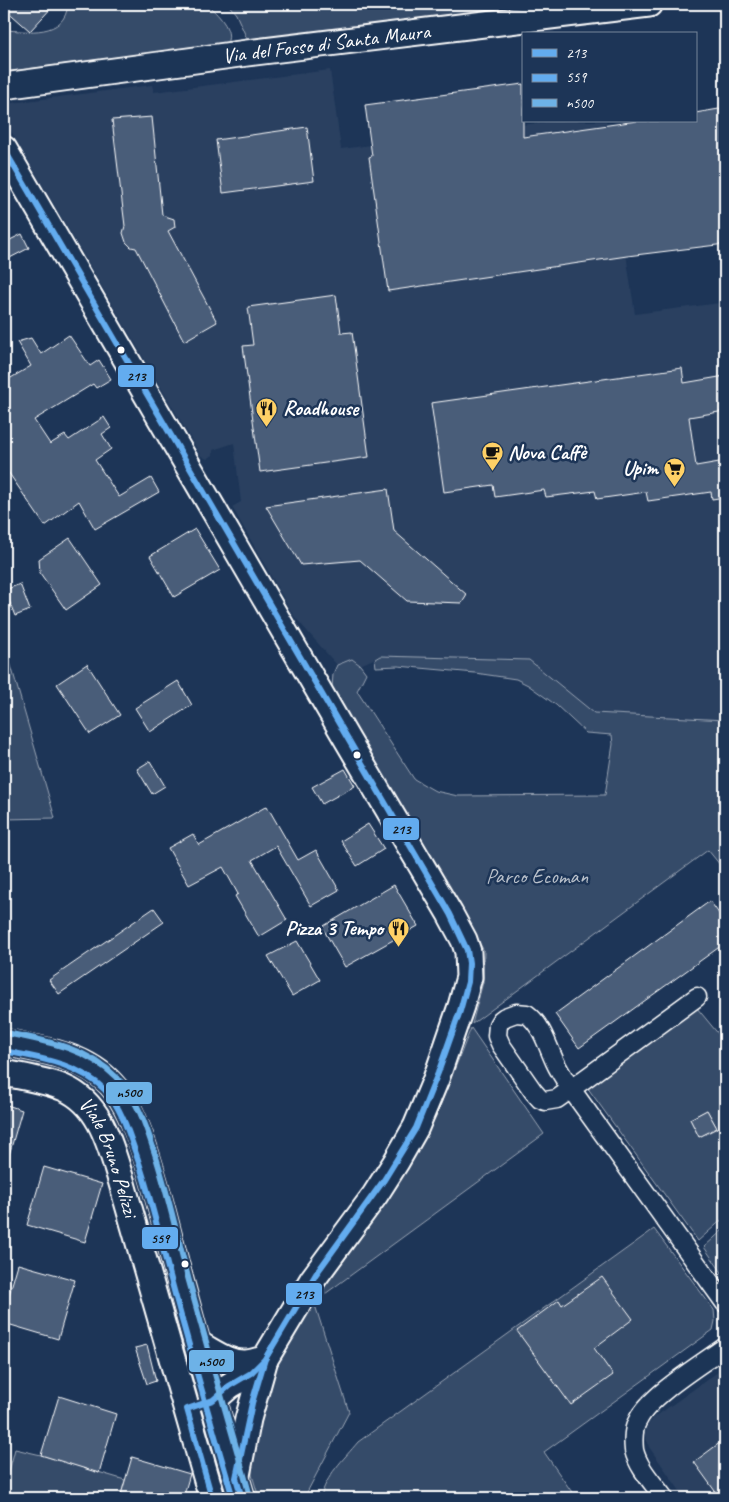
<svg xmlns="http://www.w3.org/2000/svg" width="729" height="1502" font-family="Caveat,sans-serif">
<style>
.built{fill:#2a4161}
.green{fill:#364b69;stroke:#9aa5b4;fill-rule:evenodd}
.building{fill:#4a5d79;stroke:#fff}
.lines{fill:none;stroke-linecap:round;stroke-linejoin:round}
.street-casing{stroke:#fff;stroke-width:21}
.secondary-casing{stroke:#fff;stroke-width:29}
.street{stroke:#1d3557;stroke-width:18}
.secondary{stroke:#1d3557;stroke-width:25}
.bus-1-casing{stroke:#1d3557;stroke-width:10}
.bus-2-casing{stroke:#1d3557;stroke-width:10}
.bus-3-casing{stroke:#1d3557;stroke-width:10}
.bus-1{stroke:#63acef;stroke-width:6}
.bus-2{stroke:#63acef;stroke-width:6}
.bus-3{stroke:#6db2e7;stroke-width:6}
.bus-dot{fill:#fff;stroke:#1d3557;stroke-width:2}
.labels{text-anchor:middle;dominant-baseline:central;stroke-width:5;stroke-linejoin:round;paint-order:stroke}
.street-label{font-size:21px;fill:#fff;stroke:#1d3557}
.poi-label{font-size:21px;font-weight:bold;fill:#fff;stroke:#1d3557;text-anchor:start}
.park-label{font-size:21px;fill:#b9c0ca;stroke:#1d3557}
.line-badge{stroke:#1d3557;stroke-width:2}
.pale-badge-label{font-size:14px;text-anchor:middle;font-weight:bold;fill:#111}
</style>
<rect width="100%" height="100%" fill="#1d3557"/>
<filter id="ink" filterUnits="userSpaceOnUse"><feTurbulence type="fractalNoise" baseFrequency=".02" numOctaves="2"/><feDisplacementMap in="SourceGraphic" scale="10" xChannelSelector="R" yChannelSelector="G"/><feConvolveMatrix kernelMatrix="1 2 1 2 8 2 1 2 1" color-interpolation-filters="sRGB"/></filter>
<g filter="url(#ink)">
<g class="built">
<path d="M330 70 341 149 553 121H606L635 314 720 303H725V720L594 713 529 660 380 656 360 665 352 659 337 665 293 615 232 507 241 502 234 443 213 450V455L207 459 201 456 4 119V104L152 85 154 92Z"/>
<path d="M725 1367V1498H685L649 1447 645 1435 646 1430 649 1423 655 1417Z"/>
</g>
<g class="green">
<path d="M68 4H207C217 14 234 29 227 43L4 72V30C27 31 65 38 68 4Z"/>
<path d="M228 4H531L248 41 236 14Z"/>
<path d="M4 644 10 662 55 818 4 819Z"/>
<path d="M380 656 529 660 594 713 725 720V871L708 850 472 1024 483 982 484 951 425 845 332 688 333 674 337 665 352 659 360 665 366 673 357 691 414 779 435 791 458 796 605 795 613 744 612 735 586 733 556 705 528 685 516 679 475 673 398 666 376 667 375 659Z"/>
<path d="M697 1008 725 1042V1217L698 1241 587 1087ZM707 1110 717 1128 699 1137 690 1119Z"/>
<path d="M471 1028 544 1134 314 1302 349 1412 304 1498H259L252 1475V1446L266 1393 277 1365 314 1302 396 1188 436 1116Z"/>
<path d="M725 1228V1277L704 1247Z"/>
<path d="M654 1229 714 1310 715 1321 713 1330 544 1452 576 1498H321C325 1476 344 1459 358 1442Z"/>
<path d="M15 1449 41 1455 125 1480 120 1498H4V1490Z"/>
</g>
<g class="building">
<path d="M4 4H55L30 31 4 8Z"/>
<path d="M523 84V137L637 121H695V113L725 108V244L627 256 388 291 369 157 372 156 365 105Z"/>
<path d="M152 117 162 215 174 219 175 227 168 231 217 322 184 341 136 248 131 247 126 242 123 233 125 226 112 120Z"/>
<path d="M307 127 314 181 223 193 216 140Z"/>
<path d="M22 234 29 248 4 261V243Z"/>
<path d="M336 295 341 333 352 332 369 457 260 472 243 346 253 345 248 307Z"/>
<path d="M69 335 90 366 99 360 111 379 96 388 93 384 34 420 50 444 65 435 69 440 104 417 111 428 102 434 111 449 95 460 119 497 151 478 159 492 95 529 79 501 45 526 4 466V382L31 366 17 342 31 338 41 354Z"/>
<path d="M682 368 684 383 725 376V411L689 417 696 466 725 461V497L712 499 711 492 648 501 646 492 597 499 595 491 546 497 544 490 495 497 493 485 444 492 431 403Z"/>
<path d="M388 489 394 531 467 595 462 603 407 601 360 560 301 565 266 506Z"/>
<path d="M195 529 220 570 174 597 150 556Z"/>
<path d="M70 538 102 585 66 610 40 573 39 559Z"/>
<path d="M20 584 30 610 15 616 5 590Z"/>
<path d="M87 664 120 715 90 734 57 684Z"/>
<path d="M178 681 192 705 150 732 135 708Z"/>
<path d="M150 761 165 786 152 794 137 769Z"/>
<path d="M345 769 355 786 322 804 312 787Z"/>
<path d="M267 806 298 860 316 850 339 890 311 906 276 846 252 860 287 920 259 937 235 896 238 894 223 867 189 885 168 848 193 834 199 845Z"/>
<path d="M368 824 384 849 357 866 341 841Z"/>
<path d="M394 885 418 926 345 967 322 927Z"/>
<path d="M710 901 725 922V943L579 1048 555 1014Z"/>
<path d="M154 908 164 922 59 994 49 980Z"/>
<path d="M297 941 320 980 292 996 268 956Z"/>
<path d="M4 1104 22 1110 7 1162 4 1161Z"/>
<path d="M707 1110 717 1128 699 1137 690 1119Z"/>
<path d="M44 1167 102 1184 85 1242 27 1225Z"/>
<path d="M18 1264 75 1280 58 1339 4 1323V1312Z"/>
<path d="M602 1277 633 1319 594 1348 613 1375 571 1405 517 1331 559 1300 562 1305Z"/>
<path d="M147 1345 156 1381 147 1384 135 1348Z"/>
<path d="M59 1396 116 1414 99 1473 41 1455Z"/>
<path d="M725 1439V1498H720L694 1462Z"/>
<path d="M132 1457 190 1474 183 1498H120Z"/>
</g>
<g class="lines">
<defs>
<g id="street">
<path d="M697 997 571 1089 725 1303"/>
<path d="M516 1013 527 1014C542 1025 547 1045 555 1062 559 1071 565 1080 571 1089L557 1099 545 1101 540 1099 533 1091 501 1045 497 1036 498 1025 501 1020 505 1017Z"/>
<path d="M664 1498C654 1484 638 1468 634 1450 633 1440 633 1428 638 1420 650 1395 702 1364 725 1347"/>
</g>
<g id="secondary">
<path id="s1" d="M4 86 247 53 649 4"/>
<path d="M4 149 348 741 450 914 464 940 468 952 469 977 461 1006 436 1079 416 1127 396 1162 375 1195 313 1279 265 1359 251 1373 229 1386 213 1400"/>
<path d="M4 1042C41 1050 84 1054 111 1084 125 1099 133 1118 140 1137 155 1179 165 1222 176 1265 197 1343 219 1421 242 1498"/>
<path id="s2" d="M4 1073C23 1077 45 1080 64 1088 101 1104 110 1145 121 1180L212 1498"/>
<path d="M198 1344C212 1351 228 1364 245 1363 252 1363 258 1360 265 1359"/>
<path d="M237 1475 248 1419 265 1359"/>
</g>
</defs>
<use href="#street" class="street-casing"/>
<use href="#secondary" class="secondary-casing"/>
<use href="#street" class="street"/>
<use href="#secondary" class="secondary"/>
<defs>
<g id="bus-1">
<path d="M4 149 450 914 467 950 469 963 468 982 460 1011 438 1073 416 1128 384 1180 316 1274 265 1359 251 1373 229 1386 213 1400 187 1409 212 1498"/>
<path d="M242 1498 236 1478 252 1403 265 1359 272 1347"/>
</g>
<path id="bus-2" d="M4 1051C39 1058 78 1063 105 1090 120 1106 128 1130 135 1151 149 1190 158 1231 169 1272 189 1347 211 1423 233 1498"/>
<path id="bus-3" d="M6 1033C45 1041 86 1047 116 1077 138 1098 147 1129 156 1157 169 1198 178 1240 189 1281 209 1353 229 1424 250 1496"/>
</defs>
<use href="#bus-1" class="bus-1-casing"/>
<use href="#bus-2" class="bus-2-casing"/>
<use href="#bus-3" class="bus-3-casing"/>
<use href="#bus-1" class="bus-1"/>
<use href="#bus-2" class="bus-2"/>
<use href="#bus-3" class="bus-3"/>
</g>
</g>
<defs>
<symbol id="restaurant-pin" viewBox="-11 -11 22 30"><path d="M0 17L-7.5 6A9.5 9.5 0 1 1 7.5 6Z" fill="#ffd166" stroke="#1d3557"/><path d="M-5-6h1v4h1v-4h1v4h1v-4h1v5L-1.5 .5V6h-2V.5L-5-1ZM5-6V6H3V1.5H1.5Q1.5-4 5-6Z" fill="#111"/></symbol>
<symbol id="cafe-pin" viewBox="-11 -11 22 30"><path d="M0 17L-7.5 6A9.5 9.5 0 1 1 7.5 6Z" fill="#ffd166" stroke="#1d3557"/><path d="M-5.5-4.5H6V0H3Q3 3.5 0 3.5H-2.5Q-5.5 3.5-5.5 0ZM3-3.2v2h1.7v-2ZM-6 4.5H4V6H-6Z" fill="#111"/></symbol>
<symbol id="supermarket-pin" viewBox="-11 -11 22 30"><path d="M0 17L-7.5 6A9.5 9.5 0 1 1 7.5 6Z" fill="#ffd166" stroke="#1d3557"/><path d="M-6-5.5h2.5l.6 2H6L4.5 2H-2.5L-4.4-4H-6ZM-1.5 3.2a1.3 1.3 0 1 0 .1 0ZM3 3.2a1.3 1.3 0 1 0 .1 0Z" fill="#111"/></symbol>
</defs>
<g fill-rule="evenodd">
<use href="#restaurant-pin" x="254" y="396" width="25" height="34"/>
<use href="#cafe-pin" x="480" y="440" width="25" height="34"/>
<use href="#supermarket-pin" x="662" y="456" width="25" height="34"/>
<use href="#restaurant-pin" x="386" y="916" width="25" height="34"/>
</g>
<g class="bus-dot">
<circle cx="121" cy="350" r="4.5"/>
<circle cx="357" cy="755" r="4.5"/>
<circle cx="185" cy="1264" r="4.5"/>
</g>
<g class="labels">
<g class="street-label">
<text stroke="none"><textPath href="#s1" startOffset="325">Via del Fosso di Santa Maura</textPath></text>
<text stroke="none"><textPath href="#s2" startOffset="148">Viale Bruno Pelizzi</textPath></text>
</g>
<g class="poi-label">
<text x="283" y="408">Roadhouse</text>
<text x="508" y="452">Nova Caffè</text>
<text x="658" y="468" text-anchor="end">Upim</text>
<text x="383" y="928" text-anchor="end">Pizza 3 Tempo</text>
</g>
<g class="park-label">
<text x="537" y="876">Parco Ecoman</text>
</g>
</g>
<g class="line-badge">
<rect x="117" y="364" width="38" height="24" rx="5" fill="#63acef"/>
<rect x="382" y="817" width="38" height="24" rx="5" fill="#63acef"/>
<rect x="105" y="1081" width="48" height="24" rx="5" fill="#6db2e7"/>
<rect x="141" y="1226" width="38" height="24" rx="5" fill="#63acef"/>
<rect x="285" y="1282" width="38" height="24" rx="5" fill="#63acef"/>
<rect x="188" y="1349" width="47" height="24" rx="5" fill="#6db2e7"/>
</g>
<g class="pale-badge-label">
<text x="136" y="381">213</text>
<text x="401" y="834">213</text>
<text x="129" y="1097">n500</text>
<text x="160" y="1243">559</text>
<text x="304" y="1299">213</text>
<text x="211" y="1366">n500</text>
</g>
<rect width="729" height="1502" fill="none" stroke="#1d3557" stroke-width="20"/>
<rect x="10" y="10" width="709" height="1482" fill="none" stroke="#fff" stroke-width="2" filter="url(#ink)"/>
<rect x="522" y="32" width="175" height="90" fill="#1d3557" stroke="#77869a"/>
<rect x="532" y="49" width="25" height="8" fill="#63acef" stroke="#77869a"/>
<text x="566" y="58" font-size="15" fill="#ffffff">213</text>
<rect x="532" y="74" width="25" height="8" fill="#63acef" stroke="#77869a"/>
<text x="566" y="82" font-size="15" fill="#ffffff">559</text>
<rect x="532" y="99" width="25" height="8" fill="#6db2e7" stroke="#77869a"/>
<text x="566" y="108" font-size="15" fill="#ffffff">n500</text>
</svg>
